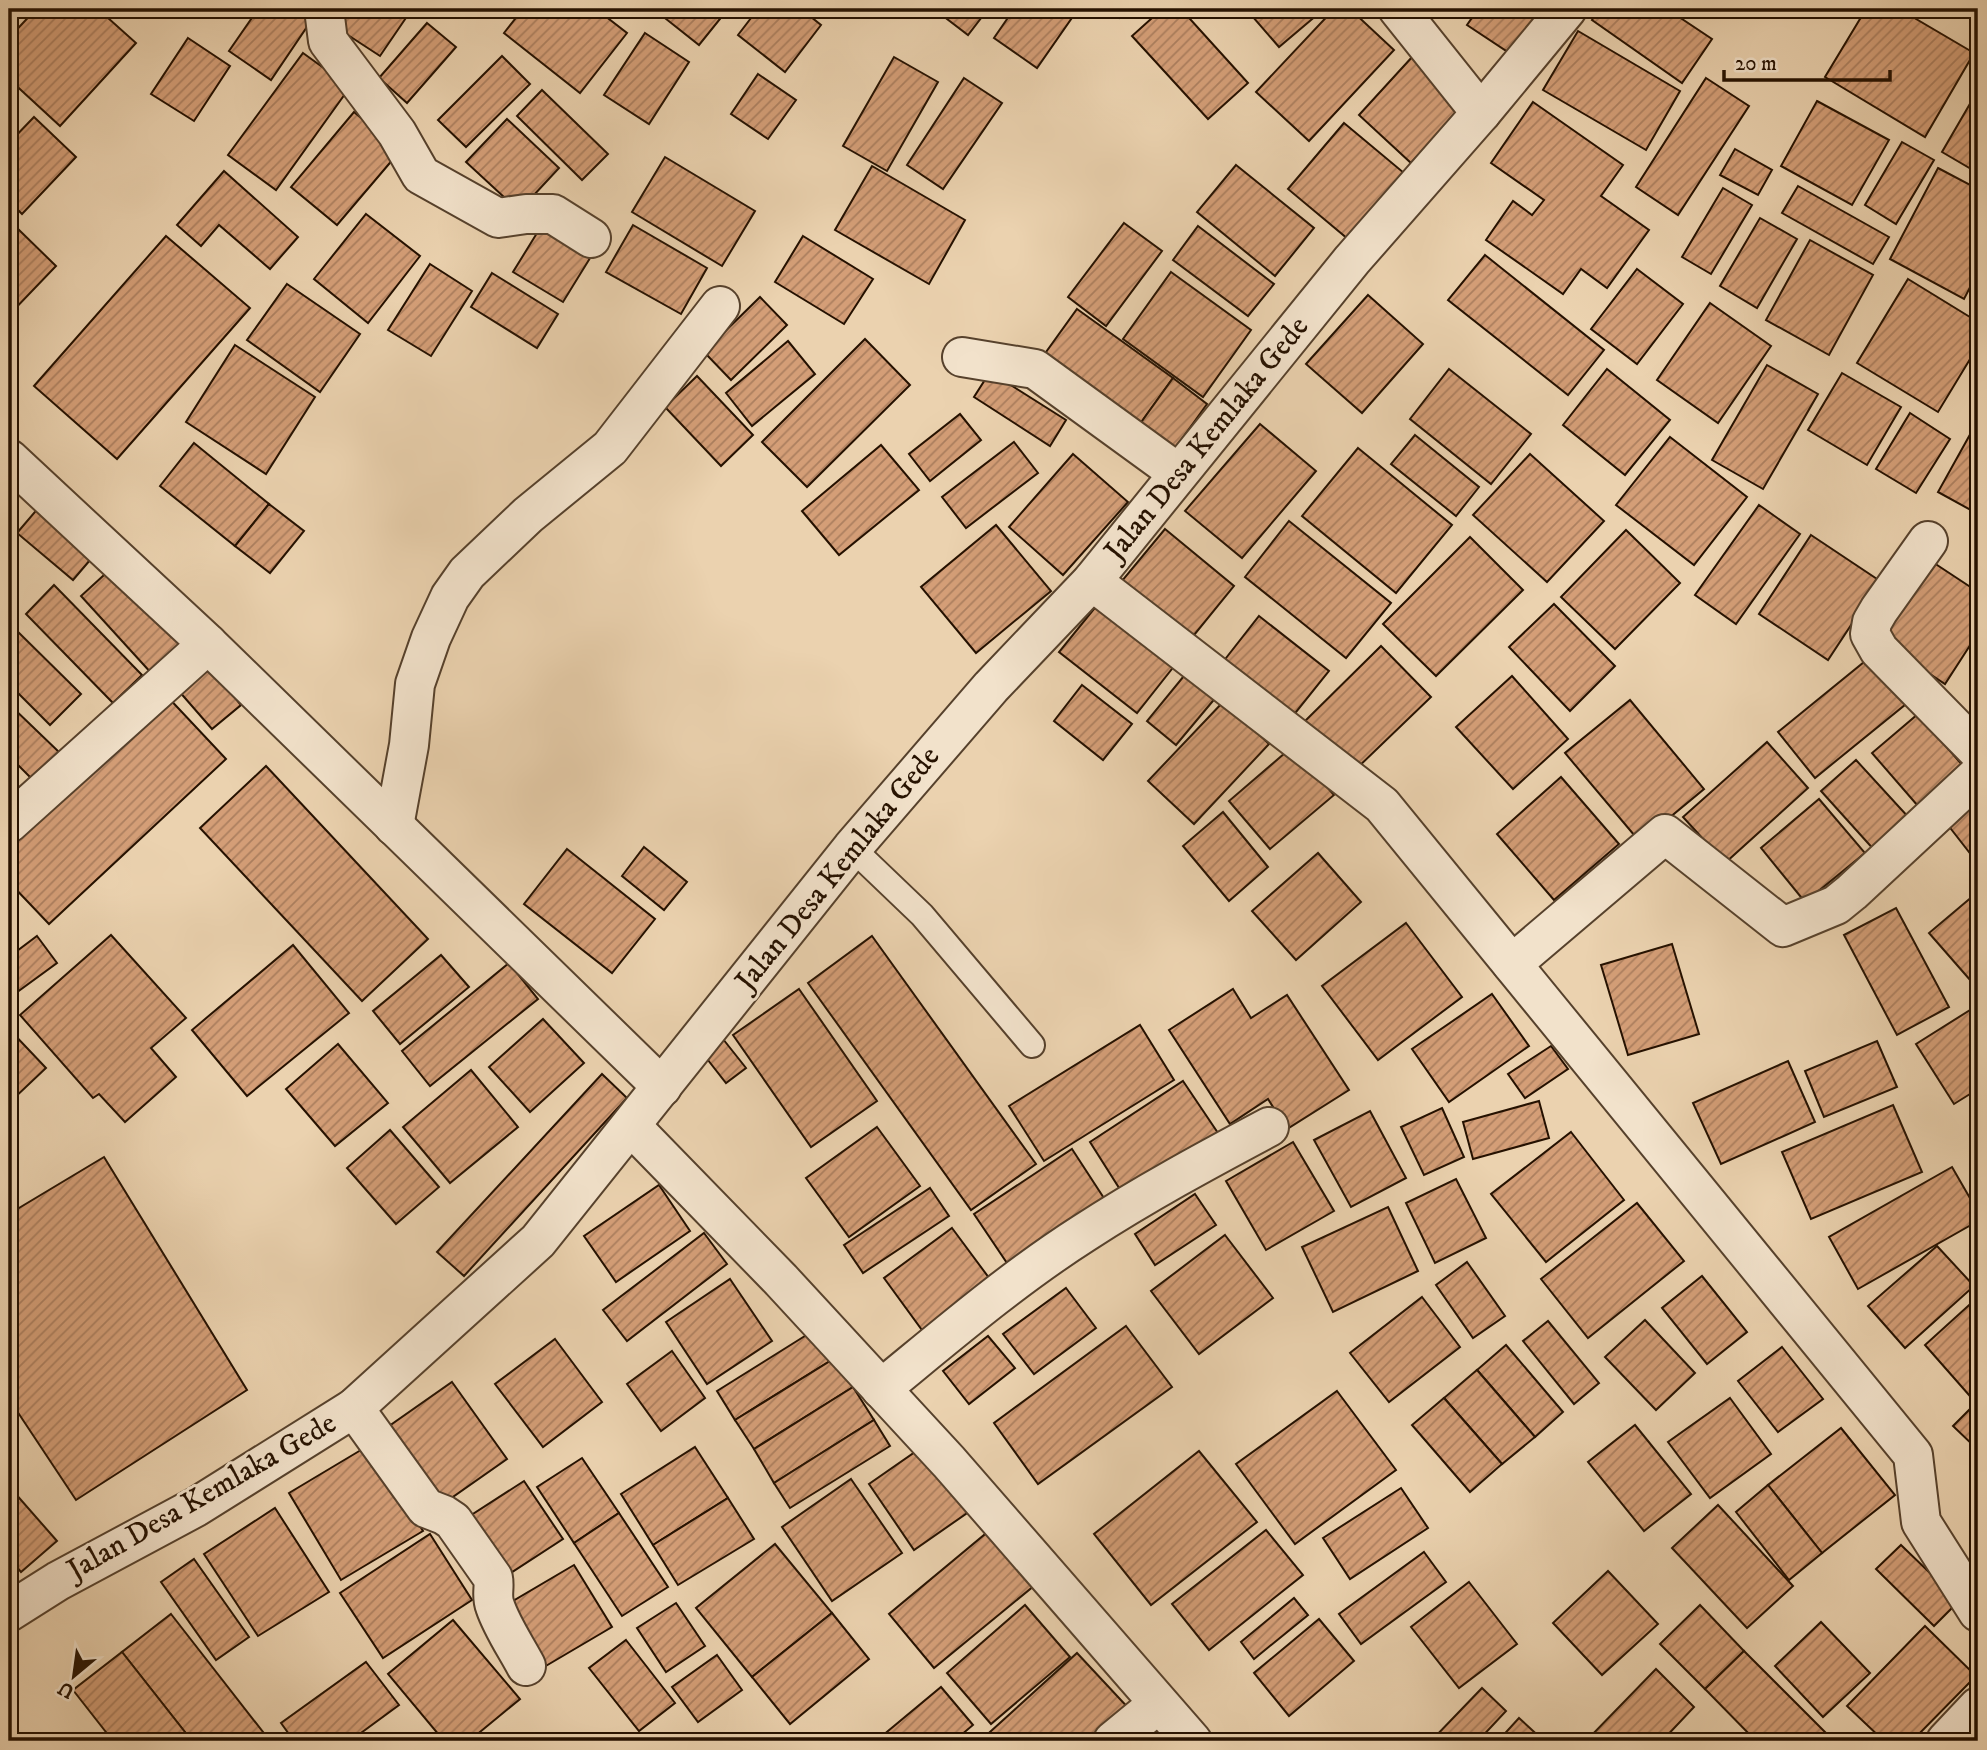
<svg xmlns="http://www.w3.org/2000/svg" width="1987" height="1750" font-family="'IM FELL DW Pica',serif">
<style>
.building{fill:url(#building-hatch);stroke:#251100;stroke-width:2}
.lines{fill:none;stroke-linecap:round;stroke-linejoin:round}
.lane-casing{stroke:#56412c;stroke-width:28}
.street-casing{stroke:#56412c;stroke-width:42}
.lane{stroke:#f2e2cb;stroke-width:24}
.street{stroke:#f2e2cb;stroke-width:38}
.labels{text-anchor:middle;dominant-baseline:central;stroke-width:6;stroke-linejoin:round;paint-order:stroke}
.street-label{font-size:30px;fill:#251100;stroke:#f2e2cb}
</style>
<defs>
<pattern id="building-hatch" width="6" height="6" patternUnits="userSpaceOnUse" patternTransform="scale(1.75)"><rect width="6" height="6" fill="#d49e77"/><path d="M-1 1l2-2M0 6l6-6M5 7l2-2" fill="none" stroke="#ac7f5f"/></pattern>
</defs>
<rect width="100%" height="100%" fill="#ebd2af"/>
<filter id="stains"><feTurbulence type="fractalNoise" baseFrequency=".00286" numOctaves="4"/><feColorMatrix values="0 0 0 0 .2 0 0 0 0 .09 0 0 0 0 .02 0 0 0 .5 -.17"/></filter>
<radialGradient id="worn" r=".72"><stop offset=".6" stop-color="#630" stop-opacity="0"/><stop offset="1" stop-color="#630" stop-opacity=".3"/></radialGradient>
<g class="building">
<path d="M36 9H98L136 43 60 126 9 79V38Z"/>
<path d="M258 9H312L317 12 271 80 229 51Z"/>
<path d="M341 9H412L380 56 331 24Z"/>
<path d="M523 9H596L627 33 580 93 504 33Z"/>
<path d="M658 9H728L699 45 656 11Z"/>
<path d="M758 9H801L821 25 785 72 738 35Z"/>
<path d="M934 9H988L968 35Z"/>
<path d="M1014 9H1071L1076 12 1037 68 994 38Z"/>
<path d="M1103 9H1125L1119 18Z"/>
<path d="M1162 9H1181L1248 83 1208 119 1132 36Z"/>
<path d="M1246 9H1324L1279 47Z"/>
<path d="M1334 9H1350L1394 50 1309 141 1256 92Z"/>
<path d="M1478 9H1548L1517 58 1467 25Z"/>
<path d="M1600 9H1667L1712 39 1682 83 1592 20Z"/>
<path d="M1866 9H1899L1974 53 1925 137 1825 77Z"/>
<path d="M427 23 456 47 407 103 379 78Z"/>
<path d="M1578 31 1680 91 1646 150 1543 90Z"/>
<path d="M645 33 689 62 649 124 604 95Z"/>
<path d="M188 38 230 66 194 121 151 94Z"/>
<path d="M303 53 350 87 276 190 228 155Z"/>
<path d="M502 56 530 84 466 147 438 120Z"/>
<path d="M1413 56 1465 105 1411 163 1359 115Z"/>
<path d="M894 57 938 82 887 171 843 146Z"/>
<path d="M758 74 796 100 768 139 731 114Z"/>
<path d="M964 78 1002 103 943 189 907 165Z"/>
<path d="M1706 78 1749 106 1678 215 1636 187Z"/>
<path d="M542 90 608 154 582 180 517 116Z"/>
<path d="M1978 90V173L1942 152Z"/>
<path d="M1817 101 1889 140 1852 205 1781 166Z"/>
<path d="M1533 102 1623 165 1601 196 1649 230 1607 288 1581 269 1563 294 1486 240 1513 201 1532 215 1544 200 1491 163Z"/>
<path d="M354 112 400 151 337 225 291 187Z"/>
<path d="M34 117 76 157 22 214 9 201V143Z"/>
<path d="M507 119 559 168 519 211 466 162Z"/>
<path d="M1344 123 1404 173 1348 239 1288 189Z"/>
<path d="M1902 142 1934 160 1896 224 1865 205Z"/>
<path d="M1735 149 1772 170 1758 195 1720 175Z"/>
<path d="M665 157 755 211 722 266 632 212Z"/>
<path d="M1236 165 1314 228 1275 276 1197 212Z"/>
<path d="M872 166 965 220 929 284 835 230Z"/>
<path d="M1938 168 1978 189V272L1964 299 1890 259Z"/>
<path d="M224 171 298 237 270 269 219 225 201 246 177 225Z"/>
<path d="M1798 186 1889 237 1873 264 1782 213Z"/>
<path d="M1723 188 1752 205 1711 274 1682 257Z"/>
<path d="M366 214 420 256 368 323 314 279Z"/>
<path d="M1760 218 1797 239 1757 308 1720 286Z"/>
<path d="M545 220 595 250 563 302 513 272Z"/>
<path d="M1124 223 1162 251 1106 326 1068 297Z"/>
<path d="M633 225 707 268 681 314 606 272Z"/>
<path d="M1198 226 1274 284 1248 316 1173 260Z"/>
<path d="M16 227 56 266 9 315V234Z"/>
<path d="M166 236 250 308 117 459 34 386Z"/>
<path d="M803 236 873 279 844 324 775 282Z"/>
<path d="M1810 240 1873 275 1829 355 1766 320Z"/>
<path d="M1485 255 1604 350 1568 395 1448 300Z"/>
<path d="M430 264 472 291 431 356 388 330Z"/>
<path d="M1637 269 1683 304 1637 364 1591 329Z"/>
<path d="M1171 272 1251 330 1203 397 1123 339Z"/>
<path d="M492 273 558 314 537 348 471 307Z"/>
<path d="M1908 279 1978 322V346L1938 412 1857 363Z"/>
<path d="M287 284 360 334 320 392 247 340Z"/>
<path d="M1368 295 1423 344 1362 413 1306 364Z"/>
<path d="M760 297 787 325 731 380 704 352Z"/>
<path d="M1710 303 1771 346 1718 423 1657 380Z"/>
<path d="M1077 309 1173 378 1132 435 1036 366Z"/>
<path d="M865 339 910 385 807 487 762 442Z"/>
<path d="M788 341 815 374 752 426 726 393Z"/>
<path d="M235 345 315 397 266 474 186 422Z"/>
<path d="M1767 365 1818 394 1763 489 1712 460Z"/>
<path d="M1449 369 1531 434 1491 484 1410 419Z"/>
<path d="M1607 369 1670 420 1625 475 1563 425Z"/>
<path d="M990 372 1066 420 1050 446 974 397Z"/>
<path d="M1842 373 1901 407 1867 465 1808 430Z"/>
<path d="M697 376 753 435 721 466 665 407Z"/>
<path d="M1173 378 1207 404 1166 461 1132 435Z"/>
<path d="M1910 413 1950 439 1916 493 1876 469Z"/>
<path d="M960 414 981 440 930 481 909 454Z"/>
<path d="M1977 422 1978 423V514L1938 492Z"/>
<path d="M1260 424 1316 471 1242 558 1185 511Z"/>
<path d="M1415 435 1479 487 1456 516 1391 464Z"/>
<path d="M1670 437 1747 497 1694 565 1616 505Z"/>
<path d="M1014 442 1038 473 966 528 942 497Z"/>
<path d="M194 443 269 504 235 546 160 486Z"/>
<path d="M881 445 919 490 839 555 802 511Z"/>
<path d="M1358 448 1452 525 1396 593 1302 516Z"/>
<path d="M1073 454 1128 502 1063 575 1009 527Z"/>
<path d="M1530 454 1604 521 1547 582 1473 515Z"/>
<path d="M269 504 304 531 270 573 235 546Z"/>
<path d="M1759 505 1800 534 1736 624 1695 595Z"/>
<path d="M40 506 96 553 73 580 17 533Z"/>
<path d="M1289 521 1391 603 1346 658 1245 577Z"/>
<path d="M996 525 1051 591 976 653 921 587Z"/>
<path d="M1165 529 1234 586 1190 640 1121 582Z"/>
<path d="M1626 530 1680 583 1615 649 1561 597Z"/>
<path d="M1811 535 1880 581 1828 660 1759 614Z"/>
<path d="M1470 537 1523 590 1436 676 1383 624Z"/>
<path d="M1931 561 1978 592V633L1945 684 1879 640Z"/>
<path d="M115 565 186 645 153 675 81 596Z"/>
<path d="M54 585 142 675 113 703 26 614Z"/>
<path d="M1102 599 1179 660 1137 713 1059 652Z"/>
<path d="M1554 604 1615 666 1570 711 1509 647Z"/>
<path d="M1259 616 1329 671 1288 722 1219 667Z"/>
<path d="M9 623 81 694 50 725 9 684Z"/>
<path d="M1381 646 1431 697 1353 772 1304 722Z"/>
<path d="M1869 658 1906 704 1815 778 1778 732Z"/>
<path d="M207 664 241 705 212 729 178 690Z"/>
<path d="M1188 671 1217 696 1176 745 1147 721Z"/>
<path d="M1512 676 1568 739 1513 789 1456 727Z"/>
<path d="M1082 685 1132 724 1103 760 1054 721Z"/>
<path d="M164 693 226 759 49 924 9 882V839Z"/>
<path d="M1630 700 1704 789 1640 842 1565 753Z"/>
<path d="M1224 701 1269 744 1194 824 1148 781Z"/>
<path d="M1978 702V724L1969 719Z"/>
<path d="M9 704 60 753 33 780 9 756Z"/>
<path d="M1918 714 1964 767 1918 806 1872 753Z"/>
<path d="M1767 742 1808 788 1725 863 1683 817Z"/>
<path d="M1292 747 1334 795 1270 849 1229 801Z"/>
<path d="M1856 760 1911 820 1876 852 1821 791Z"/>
<path d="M266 766 428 939 362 1001 200 828Z"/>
<path d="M1561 777 1619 844 1554 900 1497 834Z"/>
<path d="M1978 794V859L1976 861 1944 820Z"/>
<path d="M1819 799 1865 853 1805 902 1761 848Z"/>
<path d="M1223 812 1268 867 1229 901 1183 846Z"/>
<path d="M644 847 687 882 664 910 622 876Z"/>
<path d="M567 849 655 919 612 973 524 904Z"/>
<path d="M1318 853 1361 902 1296 960 1252 911Z"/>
<path d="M1973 896 1978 903V975L1971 981 1929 933Z"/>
<path d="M1896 908 1949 1007 1897 1035 1844 935Z"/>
<path d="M1406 923 1462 997 1378 1060 1322 986Z"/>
<path d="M111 935 186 1018 151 1048 176 1077 125 1122 99 1094 93 1098 20 1015Z"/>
<path d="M37 936 57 963 9 998V957Z"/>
<path d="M872 936 1036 1164 971 1210 808 983Z"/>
<path d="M1672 944 1699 1034 1628 1055 1601 965Z"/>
<path d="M293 945 349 1013 247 1096 192 1030Z"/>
<path d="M441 955 469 987 400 1044 373 1011Z"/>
<path d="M509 963 538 999 430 1086 402 1051Z"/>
<path d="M799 989 877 1101 811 1147 733 1035Z"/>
<path d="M1233 989 1251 1018 1287 995 1349 1090 1287 1129 1268 1099 1230 1124 1169 1030Z"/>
<path d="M1492 994 1529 1046 1449 1102 1412 1049Z"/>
<path d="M1978 1005V1089L1954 1104 1916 1044Z"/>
<path d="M543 1019 584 1063 530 1112 489 1067Z"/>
<path d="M1140 1025 1174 1080 1044 1161 1009 1106Z"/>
<path d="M9 1029 46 1068 9 1103Z"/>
<path d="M723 1039 746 1068 726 1083 704 1055Z"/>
<path d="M1877 1041 1897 1087 1824 1117 1805 1071Z"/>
<path d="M338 1044 388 1103 335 1146 286 1089Z"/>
<path d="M1551 1046 1568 1069 1525 1098 1508 1074Z"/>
<path d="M1788 1061 1815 1122 1721 1164 1693 1103Z"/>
<path d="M471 1070 518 1127 450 1183 403 1127Z"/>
<path d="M602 1074 627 1098 464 1276 437 1252Z"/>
<path d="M1183 1081 1222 1139 1128 1202 1090 1142Z"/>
<path d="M1539 1101 1549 1138 1473 1159 1463 1122Z"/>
<path d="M1893 1105 1922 1172 1811 1219 1782 1152Z"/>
<path d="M1442 1108 1464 1157 1424 1175 1401 1127Z"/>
<path d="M1370 1111 1406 1178 1351 1207 1314 1140Z"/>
<path d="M877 1127 920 1186 849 1237 806 1178Z"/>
<path d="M390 1130 439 1187 396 1224 347 1168Z"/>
<path d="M1571 1132 1624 1200 1546 1262 1491 1194Z"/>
<path d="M1293 1142 1334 1211 1266 1250 1226 1181Z"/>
<path d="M1072 1149 1111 1209 1013 1272 974 1214Z"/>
<path d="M104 1157 247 1390 76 1500 9 1399V1214Z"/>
<path d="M1952 1167 1978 1212V1221L1858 1289 1829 1237Z"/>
<path d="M1456 1179 1486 1238 1435 1263 1406 1203Z"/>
<path d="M659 1185 690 1231 616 1282 584 1236Z"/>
<path d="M930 1188 949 1216 863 1273 844 1245Z"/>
<path d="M1195 1194 1216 1225 1155 1265 1135 1234Z"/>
<path d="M1637 1203 1684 1261 1588 1338 1541 1279Z"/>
<path d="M1388 1207 1418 1271 1333 1312 1302 1247Z"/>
<path d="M952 1228 998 1290 930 1341 884 1278Z"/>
<path d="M704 1233 727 1264 627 1341 603 1310Z"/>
<path d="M1225 1235 1273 1298 1199 1354 1151 1291Z"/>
<path d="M1937 1246 1974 1286 1905 1348 1868 1306Z"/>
<path d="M1467 1262 1505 1316 1473 1338 1436 1285Z"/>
<path d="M1702 1276 1747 1332 1707 1364 1662 1308Z"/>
<path d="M730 1279 772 1341 707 1384 666 1322Z"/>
<path d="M1066 1288 1096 1328 1034 1374 1003 1334Z"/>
<path d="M1422 1297 1460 1347 1389 1402 1350 1353Z"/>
<path d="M1978 1297V1387L1969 1395 1925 1345Z"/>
<path d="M1645 1320 1695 1373 1656 1410 1605 1357Z"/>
<path d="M1548 1321 1599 1383 1574 1404 1523 1341Z"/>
<path d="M1126 1326 1172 1387 1038 1484 994 1423Z"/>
<path d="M816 1329 835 1358 735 1420 717 1391Z"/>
<path d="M988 1336 1015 1368 969 1404 943 1371Z"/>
<path d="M555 1339 602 1402 543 1447 495 1384Z"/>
<path d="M1506 1345 1563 1412 1535 1437 1477 1370Z"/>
<path d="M1782 1347 1823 1399 1778 1432 1738 1381Z"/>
<path d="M672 1351 705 1398 661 1431 627 1384Z"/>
<path d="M835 1358 853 1387 754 1449 735 1420Z"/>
<path d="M1477 1370 1535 1437 1502 1464 1444 1398Z"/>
<path d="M452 1382 507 1459 437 1508 382 1431Z"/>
<path d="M853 1387 874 1420 774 1483 754 1449Z"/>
<path d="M1337 1391 1396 1470 1295 1544 1236 1464Z"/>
<path d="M1444 1398 1502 1464 1470 1492 1412 1425Z"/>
<path d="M1730 1398 1771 1454 1710 1498 1668 1442Z"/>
<path d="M1978 1401V1450L1953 1426Z"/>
<path d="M874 1420 890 1446 790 1508 774 1483Z"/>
<path d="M1635 1425 1691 1494 1644 1531 1588 1462Z"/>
<path d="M1841 1428 1895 1495 1822 1553 1768 1485Z"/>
<path d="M928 1443 973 1509 914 1550 869 1484Z"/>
<path d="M371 1444 423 1531 341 1580 289 1493Z"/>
<path d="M695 1447 728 1498 653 1545 621 1494Z"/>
<path d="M1199 1451 1257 1522 1151 1605 1094 1534Z"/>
<path d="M582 1458 619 1513 574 1543 537 1487Z"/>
<path d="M851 1479 902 1553 832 1601 782 1527Z"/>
<path d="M524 1481 563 1539 500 1580 462 1521Z"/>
<path d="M1768 1485 1822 1553 1789 1580 1736 1512Z"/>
<path d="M1401 1488 1428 1528 1350 1579 1323 1538Z"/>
<path d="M14 1492 57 1541 21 1572 9 1558V1497Z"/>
<path d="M728 1498 754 1539 678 1585 653 1545Z"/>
<path d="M1718 1505 1793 1586 1747 1628 1672 1548Z"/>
<path d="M275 1508 329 1592 258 1636 204 1554Z"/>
<path d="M619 1513 668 1587 622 1616 574 1543Z"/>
<path d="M990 1530 1035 1585 934 1668 889 1614Z"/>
<path d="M1266 1530 1303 1575 1209 1650 1172 1604Z"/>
<path d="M430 1534 472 1600 383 1658 340 1593Z"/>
<path d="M775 1544 832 1613 752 1677 696 1608Z"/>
<path d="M1901 1545 1959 1601 1934 1626 1876 1569Z"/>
<path d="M1978 1550V1573L1967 1562Z"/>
<path d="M1424 1552 1446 1582 1361 1644 1339 1614Z"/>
<path d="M194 1559 249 1637 216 1660 161 1582Z"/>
<path d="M574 1565 612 1627 539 1670 501 1608Z"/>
<path d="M1608 1571 1658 1624 1602 1675 1553 1623Z"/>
<path d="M1469 1582 1517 1644 1459 1688 1411 1627Z"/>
<path d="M1294 1598 1308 1615 1254 1659 1241 1642Z"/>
<path d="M676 1603 705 1646 666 1672 637 1628Z"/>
<path d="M1025 1605 1070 1657 991 1724 947 1673Z"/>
<path d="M1700 1605 1744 1651 1705 1689 1660 1644Z"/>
<path d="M832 1613 869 1659 790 1724 752 1677Z"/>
<path d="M171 1614 270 1741H192L122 1652Z"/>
<path d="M1319 1619 1354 1661 1289 1716 1254 1673Z"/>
<path d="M453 1620 520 1699 469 1741H444L388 1674Z"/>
<path d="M1821 1622 1870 1673 1823 1717 1775 1666Z"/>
<path d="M1925 1626 1976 1676 1912 1741H1884L1847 1706Z"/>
<path d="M626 1640 675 1703 639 1731 589 1668Z"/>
<path d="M1744 1651 1834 1741H1756L1705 1689Z"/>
<path d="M122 1652 192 1741H113L73 1690Z"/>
<path d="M1077 1653 1133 1713 1103 1741H980Z"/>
<path d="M717 1655 742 1690 698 1722 672 1687Z"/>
<path d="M366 1662 399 1705 350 1741H294L281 1723Z"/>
<path d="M1656 1669 1694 1707 1662 1741H1586Z"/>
<path d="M941 1687 973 1725 954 1741H876Z"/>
<path d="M1482 1688 1506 1711 1478 1741H1431Z"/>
<path d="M1519 1718 1544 1741H1498Z"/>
</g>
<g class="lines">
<defs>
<path id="lane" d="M852 848 922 915 1032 1045"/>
<g id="street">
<path d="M324 9 328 41 397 133 421 175 498 218 526 214H553L591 238"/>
<path d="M1398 9 1481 113"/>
<path d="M962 357 1035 369 1178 473"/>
<path d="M9 459 208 644 662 1087"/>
<path d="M1928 541 1879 610 1872 622 1870 634 1879 650 1978 751"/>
<path d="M1092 581 1382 805 1913 1455 1921 1522 1978 1612"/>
<path d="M9 823 208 644"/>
<path d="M394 826 409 745 415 684 431 638 450 597 467 573 528 515 610 448 720 306"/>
<path d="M1512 964 1665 834 1783 927 1836 905 1852 892 1978 775"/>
<path d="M631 1126 781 1280 949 1462 1192 1741"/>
<path d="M881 1389C947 1335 1012 1279 1084 1233 1144 1194 1207 1160 1269 1127"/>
<path d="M354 1408 426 1508 444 1515 453 1521 493 1578C495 1587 491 1596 495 1606 502 1627 516 1647 526 1666"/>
<path d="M9 1612 58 1581 196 1507 354 1408 538 1241 852 848 991 687 1092 581 1352 260 1481 113 1567 9"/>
<path d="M1113 1741 1158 1704"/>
<path d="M1946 1741 1978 1707"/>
</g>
</defs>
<use href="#lane" class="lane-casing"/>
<use href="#street" class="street-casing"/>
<use href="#lane" class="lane"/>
<use href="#street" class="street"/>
</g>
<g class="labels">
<g class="street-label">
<text transform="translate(1207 439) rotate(-51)">Jalan Desa Kemlaka Gede</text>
<text transform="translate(838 869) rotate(-51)">Jalan Desa Kemlaka Gede</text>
<text transform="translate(202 1497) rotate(-30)">Jalan Desa Kemlaka Gede</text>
</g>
</g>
<rect width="1987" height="1750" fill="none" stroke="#ebd2af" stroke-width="35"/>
<rect x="10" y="10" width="1966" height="1729" fill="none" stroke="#251100" stroke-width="3.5"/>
<rect x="18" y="18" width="1952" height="1715" fill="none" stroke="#251100" stroke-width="2"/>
<g transform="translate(74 1676) rotate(209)" stroke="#f2e2cb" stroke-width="5" paint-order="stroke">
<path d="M0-5L12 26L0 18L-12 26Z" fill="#251100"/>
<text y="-10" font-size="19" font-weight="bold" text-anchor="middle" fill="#251100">U</text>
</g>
<path d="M1724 70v10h166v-10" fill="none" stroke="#251100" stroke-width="3.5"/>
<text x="1735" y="70" font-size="21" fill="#251100" stroke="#f2e2cb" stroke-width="5" paint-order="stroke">20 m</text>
<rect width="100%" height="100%" filter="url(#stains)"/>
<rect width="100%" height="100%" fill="url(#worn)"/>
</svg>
